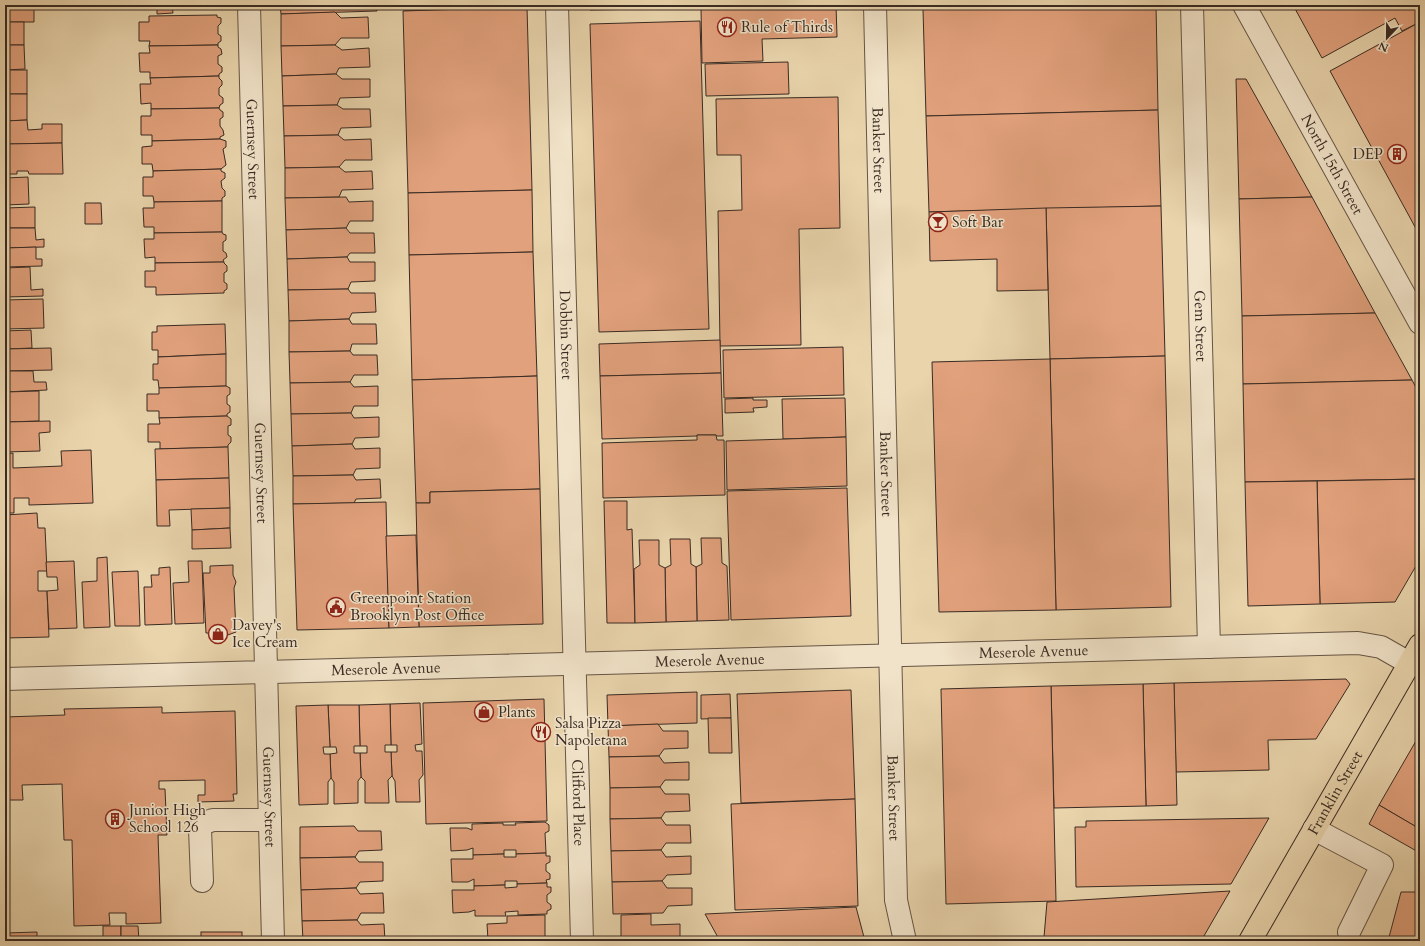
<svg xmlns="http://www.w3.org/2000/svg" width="1425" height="946" font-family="Cardo,serif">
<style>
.building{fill:#e1a17c;stroke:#3a2b23}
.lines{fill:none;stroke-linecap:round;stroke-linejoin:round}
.minor-casing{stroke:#665545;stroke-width:24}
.major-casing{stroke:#3a2b23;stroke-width:24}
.minor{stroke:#f1e3c9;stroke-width:22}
.major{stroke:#e9d4ac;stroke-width:22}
.labels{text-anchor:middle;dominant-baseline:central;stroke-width:3;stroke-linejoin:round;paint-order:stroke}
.poi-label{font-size:15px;fill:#3a2b23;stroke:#f1e3c9;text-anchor:start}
.street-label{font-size:15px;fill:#3a2b23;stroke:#f1e3c9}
</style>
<rect width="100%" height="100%" fill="#e9d4ac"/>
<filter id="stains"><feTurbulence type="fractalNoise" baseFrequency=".005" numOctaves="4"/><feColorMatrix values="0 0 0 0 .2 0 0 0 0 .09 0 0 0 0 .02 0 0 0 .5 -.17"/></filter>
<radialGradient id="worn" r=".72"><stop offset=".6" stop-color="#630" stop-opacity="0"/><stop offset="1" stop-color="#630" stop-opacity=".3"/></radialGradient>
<g class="building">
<path d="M5 5H25V8H34V22H5Z"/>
<path d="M157 5H172L173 13 157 14Z"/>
<path d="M280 5H377V11L281 14Z"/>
<path d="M404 5H527V7L405 11Z"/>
<path d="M590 5H836L837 37 762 39 763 61 702 63 701 8 590 10Z"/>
<path d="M1079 5H1156L1158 110 926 116 923 9Z"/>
<path d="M1293 5H1420V22L1402 31 1395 18 1322 58Z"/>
<path d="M527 7 532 190 408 193 403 11Z"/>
<path d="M335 12 341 18 368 17 369 38H341L335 45 281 46V14Z"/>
<path d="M217 15V17L221 18V23L218 26V34L221 36V41L218 43V45L149 46 150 41H139V22H149V16Z"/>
<path d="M700 21 709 329 599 332 590 24Z"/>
<rect x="5" y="22" width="19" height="23"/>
<path d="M1420 22V236L1330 71Z"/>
<path d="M5 45H24L25 69 5 70Z"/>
<path d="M218 45V47L221 49 222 54 218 56V64L222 67V72L219 74V76L150 78V72H140L139 53H150L149 46Z"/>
<path d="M335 45 342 50 369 48 370 67 339 68 336 74 282 76 281 46Z"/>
<path d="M788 62 789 94 706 96 705 64Z"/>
<rect x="5" y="70" width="22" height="24"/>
<path d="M336 74 342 79H370V97L340 98 337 105 283 106 282 76Z"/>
<path d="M219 76V78L222 81V85L219 88V95L223 98V103L220 105 219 108 151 109V103L141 104 140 84H151L150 78Z"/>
<path d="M1236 79H1246L1312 197 1239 199Z"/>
<path d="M5 94H27V120L5 121Z"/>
<path d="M838 97 840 228 799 229 801 345 720 346 718 211 742 210 741 155H717L716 99Z"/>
<path d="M337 105 343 109H370L371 127 341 128 338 135 284 136 283 106Z"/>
<path d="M219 108 220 110 223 112V117L220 119V126L223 130 224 135 220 137V139L152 141V135H141V116H151V109Z"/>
<path d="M1158 110 1161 206 929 212 926 116Z"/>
<path d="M27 120 28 130 42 129V124H62V143L5 144V121Z"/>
<path d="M338 135 344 140 371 139 372 160H345L339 167 285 168 284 136Z"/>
<path d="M220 139 226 141V147L223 149 226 165 221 169 153 171 152 164H142V147L152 146V141Z"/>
<path d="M62 143 63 174H29L28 171H17V174H5V144Z"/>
<path d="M339 167 345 172 372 171 373 189 342 190 339 197 285 198V168Z"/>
<path d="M221 169V171L225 173V178L221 181 222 188 225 191V196L222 198V201L154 202 153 196H143V177H153V171Z"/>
<path d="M28 177 29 204 5 205V178Z"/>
<path d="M532 190 533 252 409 255 408 193Z"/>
<path d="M346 197 349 202 373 201V221H350L346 228 286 230 285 198Z"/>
<path d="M1312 197 1375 313 1242 316 1239 199Z"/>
<path d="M222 201V232L154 233V227H144L143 208H154V202Z"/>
<path d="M85 203H101L102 224H85Z"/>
<path d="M1161 206 1165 356 1050 359 1046 208Z"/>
<path d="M35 207V228H5V208Z"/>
<path d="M1046 208 1048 290 997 291V259L930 261 929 212Z"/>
<path d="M5 228H35L36 240 44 239V247L5 248Z"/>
<path d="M346 228 350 233H374L375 253H350L347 257 287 259 286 230Z"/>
<path d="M222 232 223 234 226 235V240L223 242V251L226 253 227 257 223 260 224 262 155 263V257L145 258 144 239H154V233Z"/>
<path d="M36 247V259H42V266L5 267V248Z"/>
<path d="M533 252 537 376 412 380 409 255Z"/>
<path d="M347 257 350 262H375V281L351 282 348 289 288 290 287 259Z"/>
<path d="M224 262V263L227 266V271L224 273V282L227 284V289L224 291V293L156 295V287H145V271H155V263Z"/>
<path d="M30 267 31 290 43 289V296L5 297V268Z"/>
<path d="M348 289 351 293H375L376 312 352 313 349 319 289 321 288 290Z"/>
<path d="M43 299 44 328 5 329V300Z"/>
<path d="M1375 313 1412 380 1243 384 1242 316Z"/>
<path d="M349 319 352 324H376L377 344H352L350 351 289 352V321Z"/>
<path d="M225 324 226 354 158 357V350H152V332H157V326Z"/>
<path d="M31 330 32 348 5 349V331Z"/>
<path d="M720 340 721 373 600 376 599 344Z"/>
<path d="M843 347 844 395 724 398 723 350Z"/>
<path d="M51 348 52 370 5 371V349Z"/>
<path d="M350 351 353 355H377L378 375H354L350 382 290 383 289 352Z"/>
<path d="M226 354V386L159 388 158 380H153V364H158V357Z"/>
<path d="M1165 356 1171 607 1056 610 1050 359Z"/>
<path d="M1050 359 1056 610 939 612 932 362Z"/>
<path d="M5 371H33L34 382H46L47 390 5 392Z"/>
<path d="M721 373 723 436H717L716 435H697V436L602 439 600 376Z"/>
<path d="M537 376 540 489 430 492V503H416L412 380Z"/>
<path d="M1412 380 1420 395V479L1245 482 1243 384Z"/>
<path d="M350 382 354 387 378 386V406H354L351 413 291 414 290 383Z"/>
<path d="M226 386 230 388V394L227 396V404L230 406V412L227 414V416L159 418V411H147V394H159V388Z"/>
<path d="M39 391V421L5 422V392Z"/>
<path d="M753 398V400H767V407L753 408 754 412 725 413V399Z"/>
<path d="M845 398 846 437 783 439 782 399Z"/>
<path d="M351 413 354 418 379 417V437L355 438 352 444 292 446 291 414Z"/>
<path d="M227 416 231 419V425L228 426V435L231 437V442L228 445V447L160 449V442H148V424H160L159 418Z"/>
<path d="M50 421V432L39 433 40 451 5 452V422Z"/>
<path d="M697 435H716L717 440H724L725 495 603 498 602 443 697 440Z"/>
<path d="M846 437 847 486 727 490 726 441Z"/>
<path d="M352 444 355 449 380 448V468L356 469 353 475 293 476 292 446Z"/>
<path d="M228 447 229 478 156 480 155 449Z"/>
<path d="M91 450 93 503 29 505V498H14V513H5V454L13 453V468L62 466 61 451Z"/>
<path d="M353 475 356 480 380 479 381 498 356 499 354 503 293 504V476Z"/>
<path d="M229 478 230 508 169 510 170 526H157L156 480Z"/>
<path d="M1420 479V559L1395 602 1320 604 1317 481Z"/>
<path d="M1317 481 1320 604 1248 606 1245 482Z"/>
<path d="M847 488 851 616 731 620 727 491Z"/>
<path d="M540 489 543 624 419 627 416 503H430V492Z"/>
<path d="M604 501H627V530L632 529 635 623H607Z"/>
<path d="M386 502 389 628 297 630 293 504Z"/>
<path d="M230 508V528L192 530 191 509Z"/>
<path d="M37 513 38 528H45L47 571H38V591H47L49 637 5 638V515Z"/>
<path d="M230 528 231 548 192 549V530Z"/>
<path d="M416 535 419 627 389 628 386 536Z"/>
<path d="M701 538H721L722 563 727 566 729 620 697 621 696 567 702 564Z"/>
<path d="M670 539H690L691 564 696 567 697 621 666 622 665 568 671 565Z"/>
<path d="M639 540H659V565L665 568 666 622 635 623 634 569 640 565Z"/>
<path d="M107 557 110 627 84 628 82 582 97 581V558Z"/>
<path d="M74 561 77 628 49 629 47 591 58 590 57 577H47L46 562Z"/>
<path d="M188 561H202L204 623 175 624 173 583 189 582Z"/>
<path d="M233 565V575L236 582 234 588 236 632 225 636 219 633H206L203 573H210V566Z"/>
<path d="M170 567 172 624 145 625 144 587H152L151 575H159V568Z"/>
<path d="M138 571 140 626H115L112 572Z"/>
<path d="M1346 679 1350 684 1316 739 1268 740 1269 770 1176 772 1174 683Z"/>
<path d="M1174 683 1177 805 1146 806 1143 684Z"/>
<path d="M1143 684 1146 806 1054 808 1051 686Z"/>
<path d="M1051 686 1056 901 946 904 941 689Z"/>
<path d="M851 690 855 799 741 803 737 694Z"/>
<path d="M697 692V723L608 726 607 695Z"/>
<path d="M730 694 731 718 701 719V695Z"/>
<path d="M544 699 547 821 426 824 423 703Z"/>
<path d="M420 703 422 744 415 745 416 751H422L423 775 419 780 420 802H396L395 781 392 776 391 752H397V745H391L390 704Z"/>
<path d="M390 704 391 745H385V752H391L392 776 388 780 389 803H365V781L361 777 360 753H367V746H360L359 705Z"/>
<path d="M328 705H359L360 746H354V753H360L361 777 358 781V803L334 804V782L331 778 330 754 337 753 336 747H330Z"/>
<path d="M328 705 330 747H323L324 754H330L331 778 328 782V804L299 805 296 706Z"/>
<path d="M162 707V713L235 711 237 794H233L234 801 198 802V795H205V780L159 781V789H165L167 835H158L161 923 126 924V913H109L110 925 74 926 72 840H64L62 784 22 785 23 800H5V717L65 715 64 709Z"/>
<path d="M708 718H731L732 753H709Z"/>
<path d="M658 724 663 731H688V748L664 749 659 756 609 757 608 726Z"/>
<path d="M1420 734V829L1379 805Z"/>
<path d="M659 756 664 763 689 762V780H665L660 787 610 788 609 757Z"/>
<path d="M660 787 665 794H689L690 811 665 812 661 818 610 819V788Z"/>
<path d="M855 799 858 906 735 910 731 804Z"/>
<path d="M1379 805 1420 829V853L1369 824Z"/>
<path d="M661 818 666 825H690L691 843H666L661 850 611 851 610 819Z"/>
<path d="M1269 818 1231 884 1076 887 1075 827H1086V821Z"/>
<path d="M545 822 549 825V831L545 833 546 853 516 854V850H504V854L473 855V848L467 850 451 851 450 828H467L472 830V824L503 823V825H516L515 823Z"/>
<path d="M354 826 358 831H381L382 850 359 851 355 857 300 858V827Z"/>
<path d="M661 850 666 857 691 856V874L667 875 662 881 612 882 611 851Z"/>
<path d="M546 853V856H550V862L546 864V871L550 874V879L546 880 547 883 517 884V881H505V885L474 886V879L468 882H452L451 859H473V855L504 854V857H516V854Z"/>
<path d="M355 857 359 862H383V881L360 882 356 888 301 890 300 858Z"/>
<path d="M662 881 667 888H692V905L668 906 663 913 613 914 612 882Z"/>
<path d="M547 883V887H551V892L547 895V902L551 905V909L547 911V914L518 915V911L505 912 506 916H475V910L469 912 453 913 452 890H474V886L505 885V888L517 887V884Z"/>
<path d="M356 888 360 894 383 893 384 913H361L357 920 302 921 301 890Z"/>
<path d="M1230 891 1201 941H1060L1044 937 1047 902Z"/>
<path d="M1401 892H1420V941H1388Z"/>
<path d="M856 907 865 941H720L705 914Z"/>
<path d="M651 914V925L680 924V941H621V915Z"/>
<path d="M545 915V938L488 940 487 924 507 923V916Z"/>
<path d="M357 920 361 925 384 924 385 941H303L302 921Z"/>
<rect x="103" y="926" width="18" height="15"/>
<path d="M121 926H138L139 941H121Z"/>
<path d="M37 932V941H5V933Z"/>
<rect x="201" y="932" width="41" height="9"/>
<path d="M545 938V941H488V940Z"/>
</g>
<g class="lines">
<defs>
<g id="minor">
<path id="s1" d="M249 5 273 941"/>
<path id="s2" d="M557 5 582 941"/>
<path id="s3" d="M875 5 896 900 905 941"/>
<path id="s4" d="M1192 5 1209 647"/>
<path id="s5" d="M1244 5 1420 323"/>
<path id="s6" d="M5 679 1358 643 1381 647 1409 663"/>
<path d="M1314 829 1382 865 1349 932"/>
<path d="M202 881 200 829C202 823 207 822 213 820H270"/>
</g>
<g id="major">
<path id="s7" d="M1250 941 1420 645"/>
</g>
</defs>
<use href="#minor" class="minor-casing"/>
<use href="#major" class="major-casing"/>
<use href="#minor" class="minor"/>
<use href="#major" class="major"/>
</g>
<defs>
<symbol id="restaurant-ring" viewBox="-11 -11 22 22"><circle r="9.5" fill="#f1e3c9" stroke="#8f2418" stroke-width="1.5"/><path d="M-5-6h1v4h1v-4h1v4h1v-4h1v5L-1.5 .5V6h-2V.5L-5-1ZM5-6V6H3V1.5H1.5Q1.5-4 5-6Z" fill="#8f2418"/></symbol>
<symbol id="building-ring" viewBox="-11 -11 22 22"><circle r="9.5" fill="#f1e3c9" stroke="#8f2418" stroke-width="1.5"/><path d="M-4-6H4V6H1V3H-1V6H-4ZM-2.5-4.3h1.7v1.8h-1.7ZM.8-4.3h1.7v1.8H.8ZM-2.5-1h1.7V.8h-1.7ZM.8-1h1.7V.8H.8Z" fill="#8f2418"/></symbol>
<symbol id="bar-ring" viewBox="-11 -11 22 22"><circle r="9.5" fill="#f1e3c9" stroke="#8f2418" stroke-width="1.5"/><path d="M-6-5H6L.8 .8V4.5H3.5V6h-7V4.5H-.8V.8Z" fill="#8f2418"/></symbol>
<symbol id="civic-ring" viewBox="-11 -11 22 22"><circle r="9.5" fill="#f1e3c9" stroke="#8f2418" stroke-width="1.5"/><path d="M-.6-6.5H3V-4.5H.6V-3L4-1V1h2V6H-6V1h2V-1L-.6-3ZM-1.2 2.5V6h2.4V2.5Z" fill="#8f2418"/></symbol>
<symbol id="shop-ring" viewBox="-11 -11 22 22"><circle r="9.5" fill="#f1e3c9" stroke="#8f2418" stroke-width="1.5"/><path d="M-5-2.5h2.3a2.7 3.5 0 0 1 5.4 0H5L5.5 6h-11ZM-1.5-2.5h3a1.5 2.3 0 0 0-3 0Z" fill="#8f2418"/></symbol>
</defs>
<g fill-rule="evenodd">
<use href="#restaurant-ring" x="716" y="16" width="22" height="22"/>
<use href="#building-ring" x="1386" y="143" width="22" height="22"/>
<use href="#bar-ring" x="927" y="211" width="22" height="22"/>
<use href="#civic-ring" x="325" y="596" width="22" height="22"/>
<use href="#shop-ring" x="207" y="623" width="22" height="22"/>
<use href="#shop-ring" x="473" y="701" width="22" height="22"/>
<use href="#restaurant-ring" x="530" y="721" width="22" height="22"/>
<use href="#building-ring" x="104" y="808" width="22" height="22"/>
</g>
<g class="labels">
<g class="poi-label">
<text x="741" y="27">Rule of Thirds</text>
<text x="1383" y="154" text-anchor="end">DEP</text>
<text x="952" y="222">Soft Bar</text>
<text x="350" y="598">Greenpoint Station<tspan x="350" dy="17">Brooklyn Post Office</tspan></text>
<text x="232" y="625">Davey's<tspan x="232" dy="17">Ice Cream</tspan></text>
<text x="498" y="712">Plants</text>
<text x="555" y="723">Salsa Pizza<tspan x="555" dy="17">Napoletana</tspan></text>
<text x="129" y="810">Junior High<tspan x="129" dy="17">School 126</tspan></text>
</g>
<g class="street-label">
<text stroke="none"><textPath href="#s1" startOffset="144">Guernsey Street</textPath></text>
<text stroke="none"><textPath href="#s3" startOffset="145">Banker Street</textPath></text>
<text stroke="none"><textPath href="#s5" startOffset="182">North 15th Street</textPath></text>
<text stroke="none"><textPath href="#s4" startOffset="321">Gem Street</textPath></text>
<text stroke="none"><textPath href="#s2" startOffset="330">Dobbin Street</textPath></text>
<text stroke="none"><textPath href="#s1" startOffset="468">Guernsey Street</textPath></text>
<text stroke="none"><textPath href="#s3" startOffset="469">Banker Street</textPath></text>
<text stroke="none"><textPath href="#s6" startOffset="1029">Meserole Avenue</textPath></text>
<text stroke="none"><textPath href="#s6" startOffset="705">Meserole Avenue</textPath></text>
<text stroke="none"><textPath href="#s6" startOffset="381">Meserole Avenue</textPath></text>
<text stroke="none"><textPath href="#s7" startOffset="171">Franklin Street</textPath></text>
<text stroke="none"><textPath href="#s1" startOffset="792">Guernsey Street</textPath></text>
<text stroke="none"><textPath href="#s3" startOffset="793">Banker Street</textPath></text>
<text stroke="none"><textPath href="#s2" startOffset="798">Clifford Place</textPath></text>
</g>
</g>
<rect width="1425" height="946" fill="none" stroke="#e9d4ac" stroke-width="20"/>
<rect x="6" y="6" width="1413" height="934" fill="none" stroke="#3a2b23" stroke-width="2"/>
<rect x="10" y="10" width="1405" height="926" fill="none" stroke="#3a2b23"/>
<g transform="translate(1387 38) rotate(202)" stroke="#f1e3c9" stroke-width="3" paint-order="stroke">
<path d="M0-3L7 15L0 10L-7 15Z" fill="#3a2b23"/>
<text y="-6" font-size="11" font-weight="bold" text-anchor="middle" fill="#3a2b23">N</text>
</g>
<rect width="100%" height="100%" filter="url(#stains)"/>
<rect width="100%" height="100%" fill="url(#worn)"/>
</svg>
